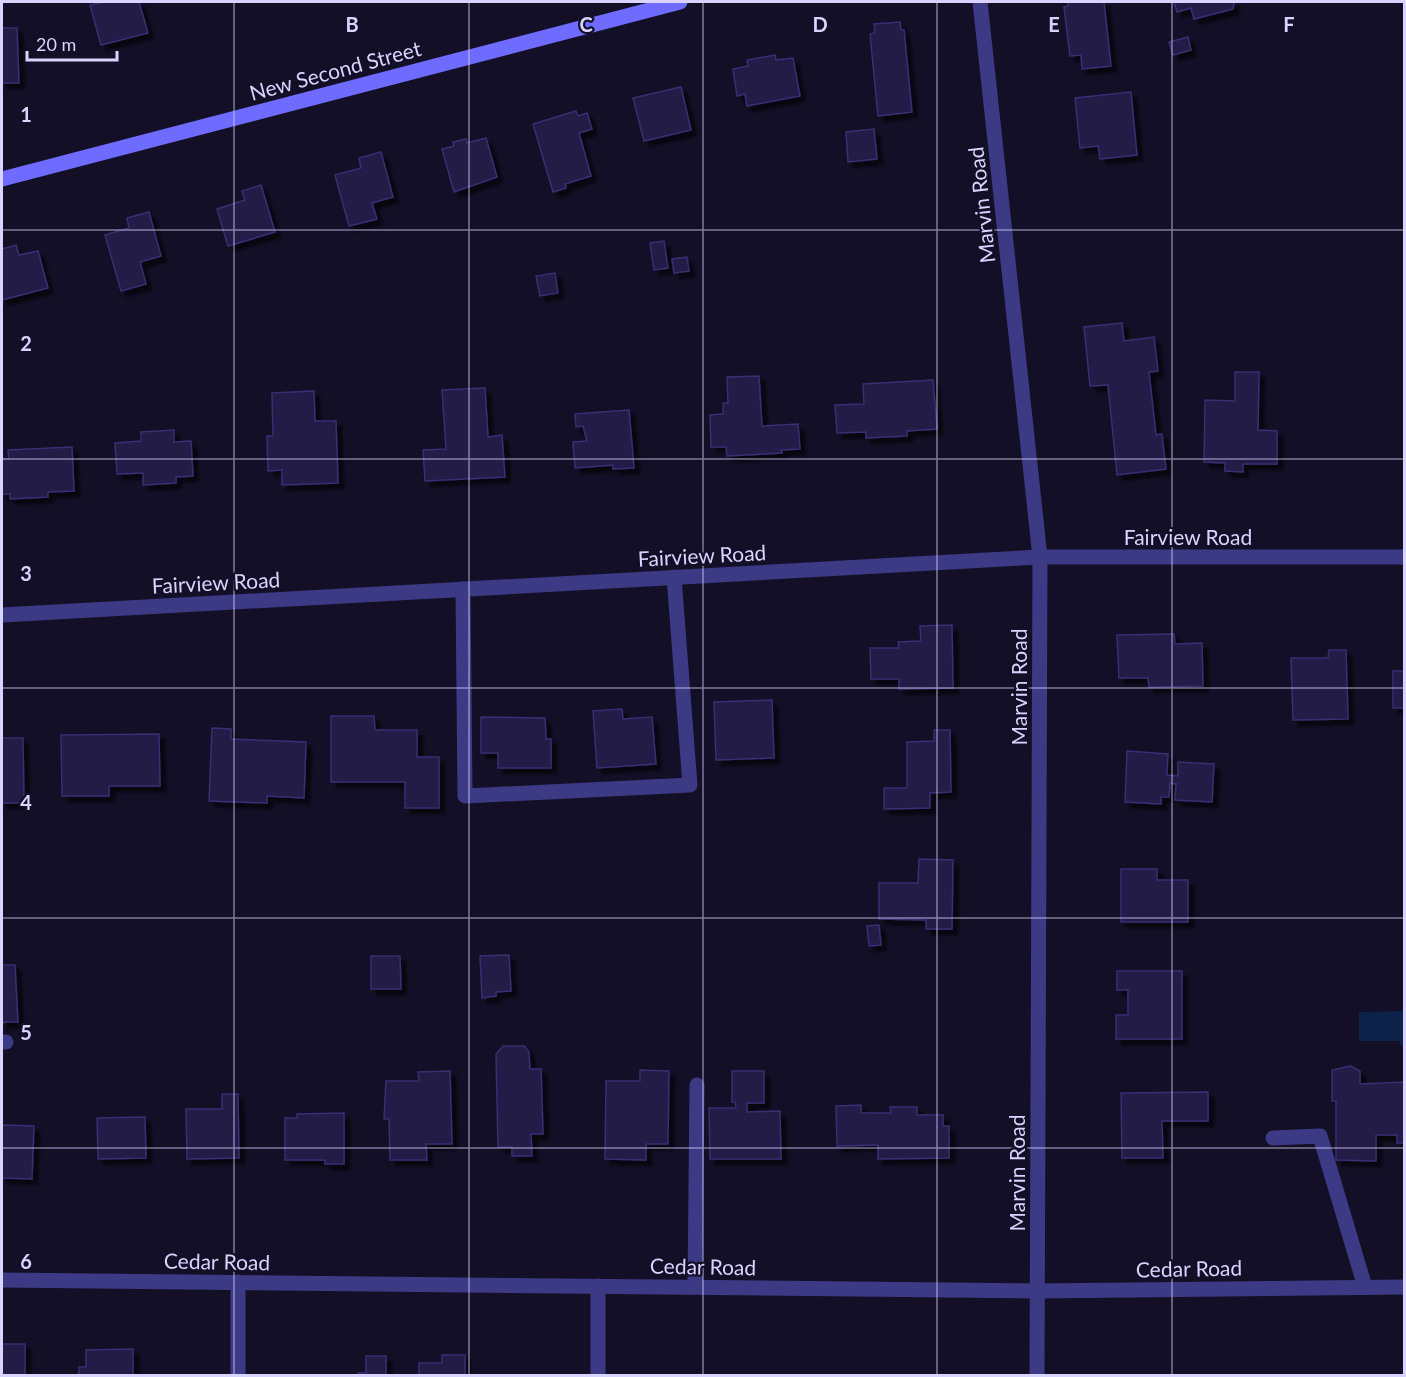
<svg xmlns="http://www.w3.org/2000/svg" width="1406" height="1377" font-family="Lato,sans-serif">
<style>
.water{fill:#0c2248}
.building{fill:#241b47;stroke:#3b2d73;stroke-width:1.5;filter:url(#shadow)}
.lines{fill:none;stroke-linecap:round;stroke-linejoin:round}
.lane{stroke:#3d3a85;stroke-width:15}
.street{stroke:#3d3a85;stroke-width:15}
.secondary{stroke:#6f6bff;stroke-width:15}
.grid{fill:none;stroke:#d9d4ff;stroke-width:1.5;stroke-opacity:0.55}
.labels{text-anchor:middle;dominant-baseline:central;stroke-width:4.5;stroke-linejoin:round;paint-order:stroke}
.street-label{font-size:21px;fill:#d9d4ff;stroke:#130f26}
.grid-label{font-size:20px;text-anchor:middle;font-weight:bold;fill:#d9d4ff;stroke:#130f26;stroke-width:4.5;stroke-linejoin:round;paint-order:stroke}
</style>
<defs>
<filter id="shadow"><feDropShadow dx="5.5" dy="5.5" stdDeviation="1.5" flood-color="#0009"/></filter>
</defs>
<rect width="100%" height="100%" fill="#130f26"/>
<path class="water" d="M1404 1011V1045H1400V1041H1359V1012Z"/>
<g class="building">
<path d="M104 2H139L148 33 101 45 90 5Z"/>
<path d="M1068 2H1104L1111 66 1082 69 1081 55 1070 56 1064 7 1068 6Z"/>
<path d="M1174 2H1234L1233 9 1194 19 1191 8 1177 12Z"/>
<path d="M900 22 901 30H904L912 112 878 116 870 34 875 33 874 24Z"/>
<path d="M2 28H17L19 83H2Z"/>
<path d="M1188 37 1191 50 1173 55 1169 42Z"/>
<path d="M775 55 776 60 793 58 800 96 747 106 745 94 737 96 733 69 748 66 747 60Z"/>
<path d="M681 87 691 130 644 141 633 98Z"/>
<path d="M1131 92 1137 155 1100 159 1098 146 1080 148 1075 98Z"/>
<path d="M576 111 578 116 587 113 592 129 579 133 591 176 565 184 566 188 553 192 533 124Z"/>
<path d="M874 129 877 159 848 162 846 132Z"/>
<path d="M486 138 497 177 454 192 442 149 454 146 453 142 466 139 467 143Z"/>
<path d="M381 152 393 197 372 203 377 219 349 226 335 175 361 168 359 158Z"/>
<path d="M261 185 275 232 228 246 217 209 245 200 242 191Z"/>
<path d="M149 212 161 256 140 262 146 284 121 291 105 235 129 228 127 218Z"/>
<path d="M664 241 668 268 654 270 650 243Z"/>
<path d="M16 245 19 255 38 251 48 288 2 300V249Z"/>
<path d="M687 257 689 271 674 273 672 259Z"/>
<path d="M555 273 558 293 540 296 536 276Z"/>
<path d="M1122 323 1124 341 1154 337 1158 371 1149 372 1156 435 1162 434 1166 469 1117 475 1108 385 1090 386 1084 327Z"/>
<path d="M1235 372H1259L1258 430 1277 431V464H1243V472L1225 471V463L1204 462 1205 400 1235 401Z"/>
<path d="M759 376 762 426 798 424 800 449 781 450 782 453 727 456 726 447H711L710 415 723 414V403H728L727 377Z"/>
<path d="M933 380 937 429 907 431V436L866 438V432L837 433 835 405 864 404 863 384Z"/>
<path d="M485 388 488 437 502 435 505 477 425 481 423 450 446 449 442 390Z"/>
<path d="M314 391 315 421H336L338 483 282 485V470L268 471 267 436H273L272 393Z"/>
<path d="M629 410 634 468 613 469V465L575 468 573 442 587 441 583 426 576 427 575 414Z"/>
<path d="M174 430V442L191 441 193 476 176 477V483L143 485V473L117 474 115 443 141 441V432Z"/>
<path d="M72 447 74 491 48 492V497L10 499V494H2V459H9L8 450Z"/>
<path d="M952 625 953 688 899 689V679H871L870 648H899L898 642 921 641 920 626Z"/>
<path d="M1174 634 1175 644 1202 643 1203 686 1149 687 1148 678H1119L1117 635Z"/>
<path d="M1329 650H1346L1348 719 1293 720 1291 658H1328Z"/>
<rect x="1393" y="671" width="11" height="37"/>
<path d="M772 700 774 758 716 760 714 702Z"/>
<path d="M622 709 623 719 652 717 656 764 597 768 593 711Z"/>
<path d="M331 716H374L375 730H417V757H439V808H405V782H331Z"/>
<path d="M481 717 545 718 546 739H551V768H498V753H481Z"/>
<path d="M212 728 231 729V739L306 742 304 798 267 796V803L209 801Z"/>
<path d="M934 730H950L951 792 930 793V808L884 809V788H907V742L934 741Z"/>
<path d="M159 734 160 786H109V796H62L61 735Z"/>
<path d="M2 738H23L24 803H2Z"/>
<path d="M1127 751 1168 754 1167 775 1178 776V762L1214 764 1212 802 1175 800 1176 784 1170 783 1169 797H1161V804L1125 802Z"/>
<path d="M919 859 953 860 952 929H926V920L879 919V883H918Z"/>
<path d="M1121 869H1157V880H1188V922H1121Z"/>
<path d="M879 925 881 945 869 946 867 926Z"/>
<path d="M509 955 511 991 496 992V996L482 998 480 956Z"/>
<path d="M371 956H400L401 989H371Z"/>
<path d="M2 965H15L18 1022H4L2 1026Z"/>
<path d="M1117 971H1182V1039H1116V1015H1128V990H1117Z"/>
<path d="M503 1046H524L529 1052 530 1069H541L543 1134H531L532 1156H512V1147H498L496 1054Z"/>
<path d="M1350 1066 1360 1071V1084L1404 1082V1143H1397V1135H1376V1161L1336 1160V1101H1332V1070Z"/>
<path d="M640 1070 669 1071 668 1144H646V1160L605 1159 606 1081H640Z"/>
<path d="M450 1071 452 1144H426L427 1160H390L389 1119H384L386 1081H419L418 1072Z"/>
<path d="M732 1071H764V1103H747V1112L780 1111 781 1159H710L709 1108H736L735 1102H732Z"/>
<path d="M1208 1092V1121H1162L1163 1158H1122L1121 1093Z"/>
<path d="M222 1094H238L239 1158 187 1159 186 1109H222Z"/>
<path d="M861 1105V1113H891L890 1107H917V1115H943V1126H949V1158L878 1159V1145L837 1146 836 1106Z"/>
<path d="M344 1113V1164H325V1160H285V1118H297V1114Z"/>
<path d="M145 1117 146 1158 98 1159 97 1118Z"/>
<path d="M2 1125 34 1126 32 1179 2 1178Z"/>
<rect x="2" y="1344" width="23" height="32"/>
<path d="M133 1349V1376H79V1367H86V1350Z"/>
<path d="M442 1355H465V1376H419V1363H442Z"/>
<path d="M366 1356H386V1376H358V1373H366Z"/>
</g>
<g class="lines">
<g class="lane">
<path d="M463 589 465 796 690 785 674 577"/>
<path d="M2 1042H6"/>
<path d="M1273 1138 1320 1136 1365 1287"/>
<path d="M598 1286V1376"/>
<path d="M695 1287 697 1085"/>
</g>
<g class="street">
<path d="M980 2 1040 557 1037 1376"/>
<path d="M2 615 1040 557H1404"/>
<path d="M2 1280 1037 1291 1404 1287"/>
<path d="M238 1376V1282"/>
</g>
<path class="secondary" d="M2 179 680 2"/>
</g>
<path class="grid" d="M234 2V1376M469 2V1376M703 2V1376M937 2V1376M1172 2V1376M2 230H1404M2 459H1404M2 688H1404M2 918H1404M2 1148H1404"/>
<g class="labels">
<g class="street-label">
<text transform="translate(335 70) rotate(-15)">New Second Street</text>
<text transform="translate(981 205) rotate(-96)">Marvin Road</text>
<text x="1188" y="536">Fairview Road</text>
<text transform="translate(702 555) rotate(-3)">Fairview Road</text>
<text transform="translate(216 582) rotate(-3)">Fairview Road</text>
<text transform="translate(1018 687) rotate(-90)">Marvin Road</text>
<text transform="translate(1016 1173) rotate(-90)">Marvin Road</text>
<text transform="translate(217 1261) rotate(1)">Cedar Road</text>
<text transform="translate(703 1266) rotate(1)">Cedar Road</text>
<text transform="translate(1189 1268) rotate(-1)">Cedar Road</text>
</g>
</g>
<g class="grid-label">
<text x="352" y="32">B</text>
<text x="586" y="32">C</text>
<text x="820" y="32">D</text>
<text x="1054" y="32">E</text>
<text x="1289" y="32">F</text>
<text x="26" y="122">1</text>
<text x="26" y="351">2</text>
<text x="26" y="581">3</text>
<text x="26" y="810">4</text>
<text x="26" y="1040">5</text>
<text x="26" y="1269">6</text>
</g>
<rect width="1406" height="1377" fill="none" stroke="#d9d4ff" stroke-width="6"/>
<path d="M27 51v9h90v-9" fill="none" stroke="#d9d4ff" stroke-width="3"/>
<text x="36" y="51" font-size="18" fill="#d9d4ff" stroke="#130f26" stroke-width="4.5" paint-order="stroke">20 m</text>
</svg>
